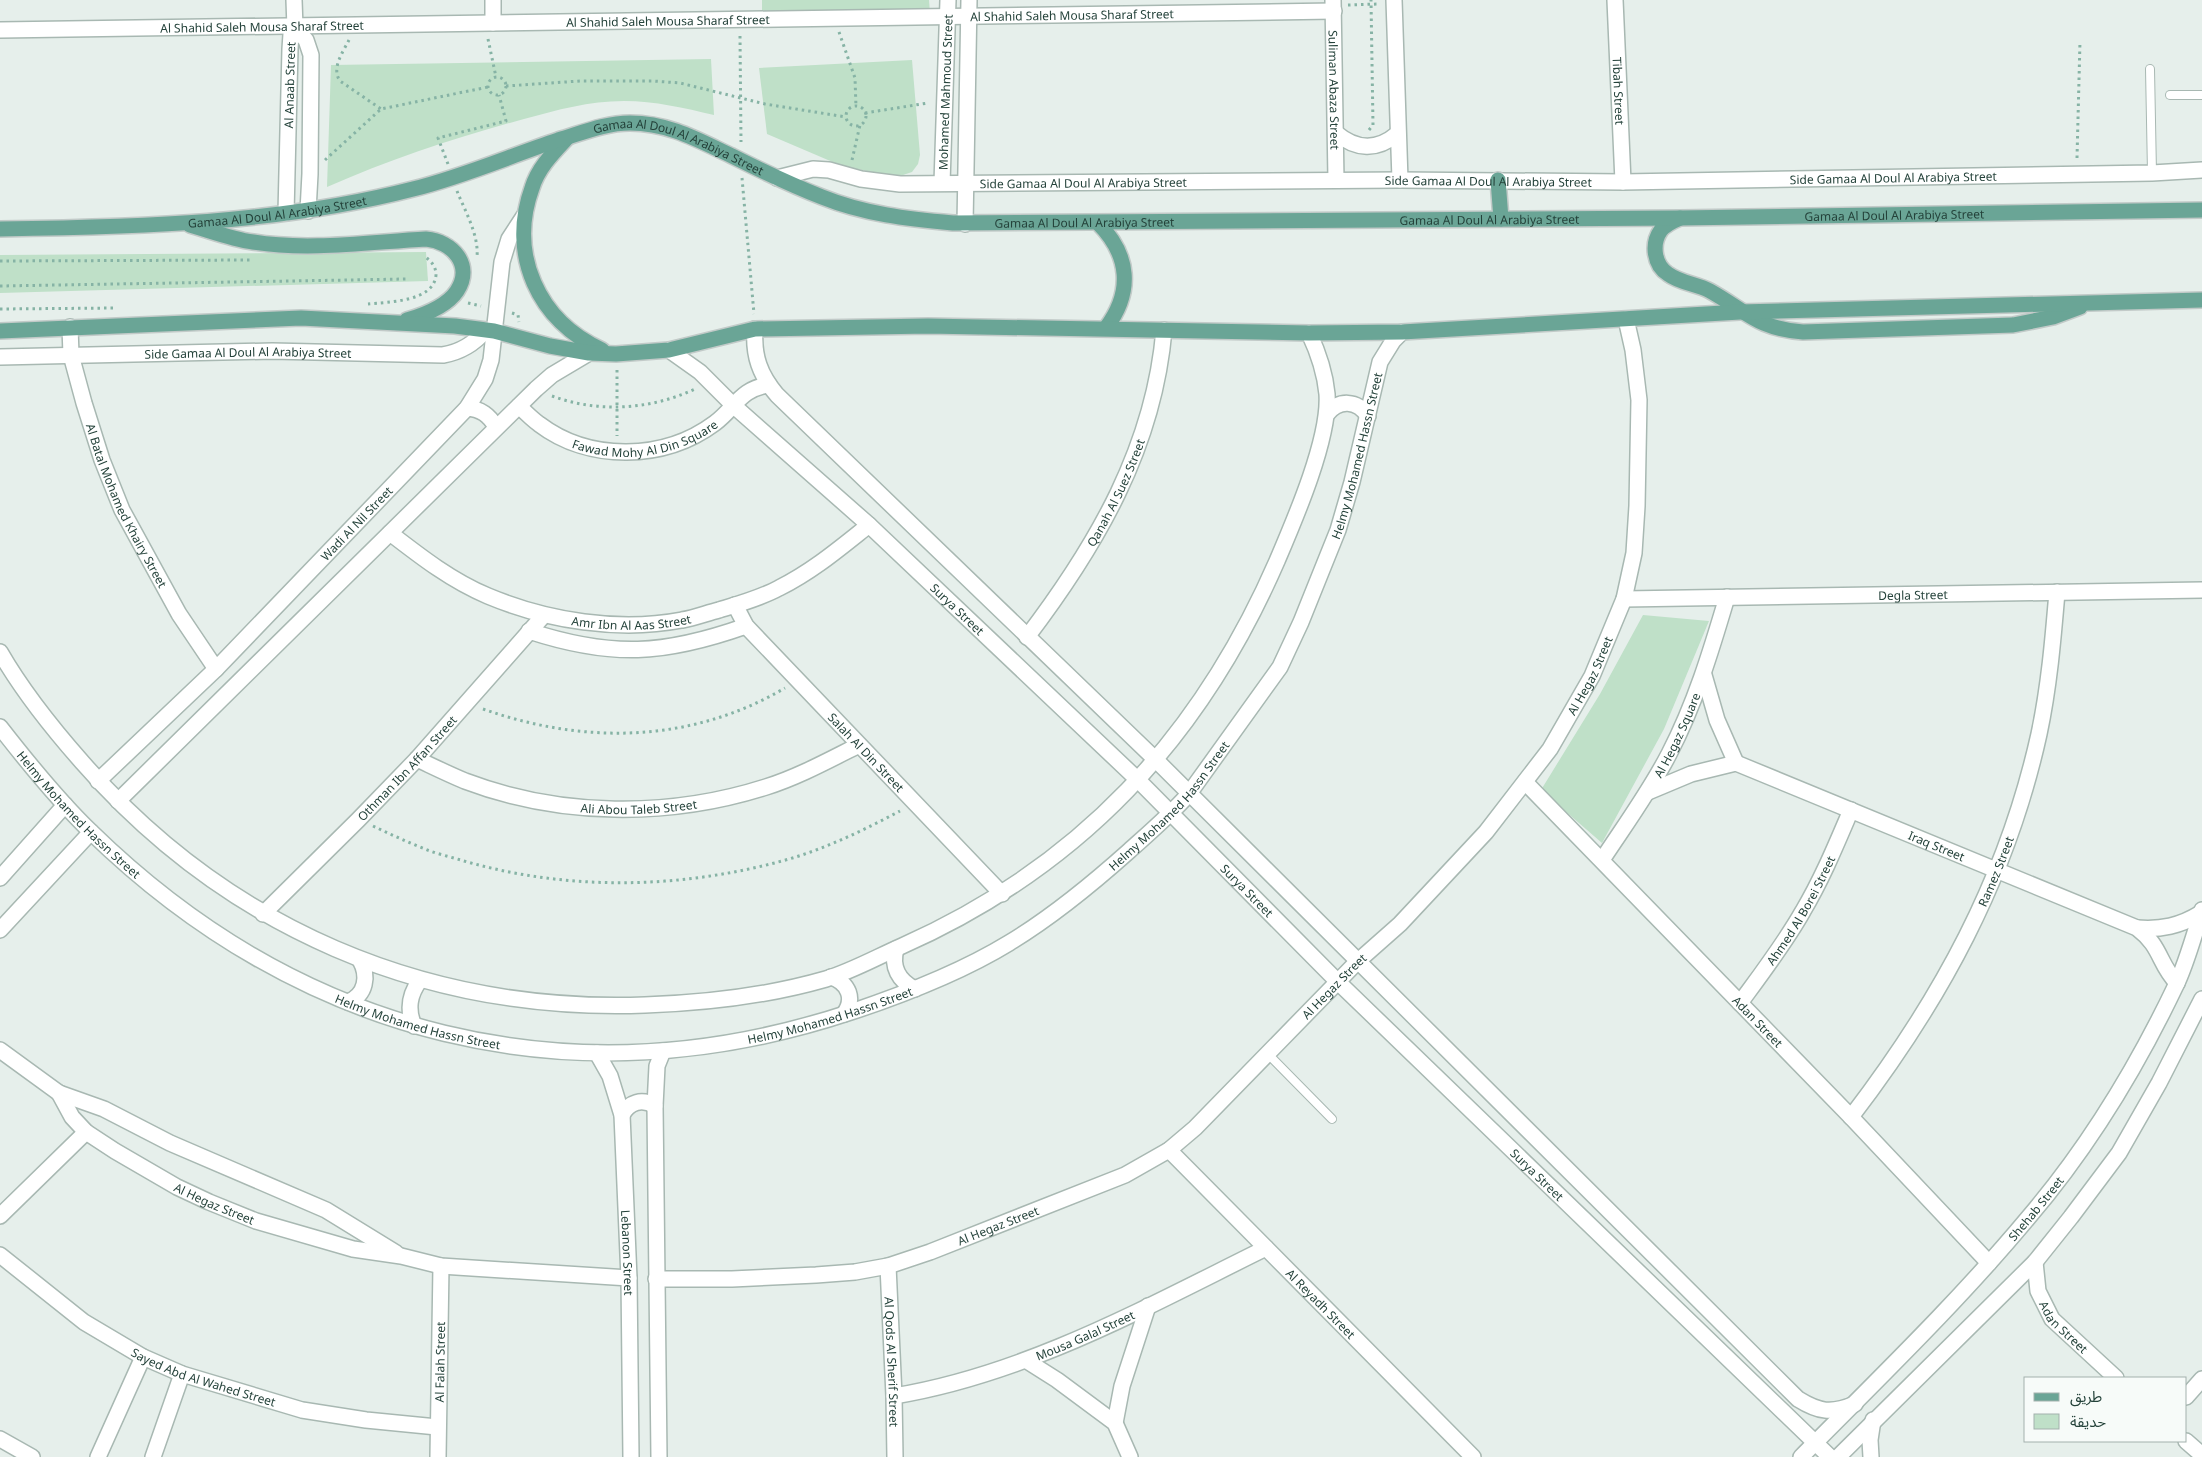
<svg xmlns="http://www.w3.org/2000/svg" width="2202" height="1457" font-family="'Noto Sans','Noto Sans Arabic',sans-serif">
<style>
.green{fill:#bfe0c8}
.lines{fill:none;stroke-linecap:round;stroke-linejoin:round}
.service-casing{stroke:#a8b8b2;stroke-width:10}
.minor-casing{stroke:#a8b8b2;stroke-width:18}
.tertiary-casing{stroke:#a8b8b2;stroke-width:18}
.primary-casing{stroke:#c2cac8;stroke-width:18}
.path{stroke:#86b3a5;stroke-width:3;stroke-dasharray:2.5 4;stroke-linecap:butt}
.service{stroke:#fff;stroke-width:8}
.minor{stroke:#fff;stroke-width:15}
.tertiary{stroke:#fff;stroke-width:15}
.primary{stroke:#6aa596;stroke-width:15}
.labels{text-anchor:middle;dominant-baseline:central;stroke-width:4;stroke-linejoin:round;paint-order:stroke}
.street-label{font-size:12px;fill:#24423a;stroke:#f7fbf9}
</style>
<rect width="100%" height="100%" fill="#e6efeb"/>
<g class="green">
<path d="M762 0H929L930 14 762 16Z"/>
<path d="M711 59 714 115C684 108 655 101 624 101 589 101 557 110 524 119 457 137 391 159 327 187L331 65Z"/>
<path d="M912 60 920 155 918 164 912 172 897 177 842 166 767 134 759 68Z"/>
<path d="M426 252 428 281 0 293V255Z"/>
<path d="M1643 615 1709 621 1664 729 1602 843 1541 790 1600 694Z"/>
</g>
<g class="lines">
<defs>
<g id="service">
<path d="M2150 69 2152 173"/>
<path d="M2170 95H2202"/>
<path d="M1268 1054 1332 1119"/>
</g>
<g id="minor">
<path id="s1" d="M1333 0 1336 180"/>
<path d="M1394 0 1400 180"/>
<path id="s2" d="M1615 0 1623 182"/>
<path d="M493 23V0"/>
<path d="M295 28 306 40 311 55 310 174 308 211"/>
<path id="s3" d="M0 30 1334 11"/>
<path d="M1336 133C1356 150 1377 151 1397 134"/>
<path id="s4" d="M777 178 813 169 829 170 861 179 900 184 1400 180 1623 182 2152 173 2202 170"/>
<path id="s5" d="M942 183 948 0"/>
<path id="s6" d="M286 213 290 49 291 34 295 28 294 0"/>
<path d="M965 224 969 0"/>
<path id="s7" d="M70 327 71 355 84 403 102 460 122 510 179 614 216 669"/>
<path id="s8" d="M519 406C525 412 532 419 539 424 589 462 664 461 715 423 735 408 741 388 769 385"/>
<path id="s9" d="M390 533C421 557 452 581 488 596 548 621 619 632 682 620 694 618 707 613 719 610 739 604 761 598 779 588 813 571 840 548 869 525"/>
<path id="s10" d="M1624 599 2202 590"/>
<path id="s11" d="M735 605 746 626 1002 894"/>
<path d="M529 631C612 658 664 655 746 626"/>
<path id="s12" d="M1027 637C1097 545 1154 447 1164 330"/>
<path d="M1704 675 1717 720 1736 763"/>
<path id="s13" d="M417 759C432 766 448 774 465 781 560 817 669 818 766 787 798 777 829 760 859 745"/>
<path id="s14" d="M1525 782 1851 1117 1989 1263"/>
<path id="s15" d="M1648 792 1691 774 1736 763 2137 928C2162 947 2158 963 2177 983"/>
<path id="s16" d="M1602 860C1625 825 1650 791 1669 754 1695 704 1711 651 1727 597"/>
<path id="s17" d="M263 914 358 820 417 759 544 615"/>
<path d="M2137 928C2161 930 2180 926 2201 913"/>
<path id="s18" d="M1740 1003C1762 973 1785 943 1803 911 1822 879 1836 845 1851 810"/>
<path d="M0 1050 59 1093 104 1109 170 1143 326 1210 396 1253"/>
<path id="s19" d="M59 1093 72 1117 86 1132 115 1151 177 1187 209 1202 256 1221 353 1249 401 1256 441 1266 629 1278"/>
<path id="s20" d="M1851 1117C1940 1001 2007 879 2039 734 2049 687 2053 640 2057 592"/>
<path id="s21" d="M1169 1150 1473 1457"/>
<path d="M0 1216 86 1132"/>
<path id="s22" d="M0 1255 84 1322 143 1357 182 1374 302 1410 366 1420 437 1427"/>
<path id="s23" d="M2035 1262 2038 1291 2052 1319 2116 1378"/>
<path id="s24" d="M888 1266 894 1396 895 1457"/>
<path id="s25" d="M656 1279H732L816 1275 855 1272 888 1266 930 1252 1125 1175 1169 1150 1195 1128 1357 962 1400 924 1486 832 1550 749 1592 676 1624 599 1634 553 1637 506 1639 400 1633 350 1626 319"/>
<path d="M1027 1361 1057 1380 1115 1423 1130 1457"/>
<path id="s26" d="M894 1396C1027 1374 1146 1307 1266 1248"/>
<path d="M2186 1397 2202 1379"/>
<path d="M1115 1423 1122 1386 1148 1306"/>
<path d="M0 1439 32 1457"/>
<path d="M2186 1441 2202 1455"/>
<path d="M98 1457 143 1357"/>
<path d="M153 1457 182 1374"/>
<path id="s27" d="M438 1457 441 1266"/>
</g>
<g id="tertiary">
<path d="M755 329C753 356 760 375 777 395L1156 760 1798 1399C1819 1412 1831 1414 1855 1404"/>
<path id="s28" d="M669 350 700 372 734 406 869 525 1138 780 1338 982 1830 1457"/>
<path id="s29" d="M0 357 272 351 443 355C461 352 474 344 486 330"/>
<path d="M467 408C481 409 489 415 496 427"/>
<path d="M1327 414C1339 399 1357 400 1368 416"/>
<path d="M0 652C23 692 52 728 82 762 227 928 425 1013 645 1005 706 1003 767 996 826 979 852 971 877 957 902 946 1080 867 1200 738 1277 561 1295 519 1330 438 1327 394 1325 373 1318 352 1309 333"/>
<path id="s30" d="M0 727C28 763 57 799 90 831 300 1036 571 1105 851 1012 905 994 960 973 1009 943 1052 917 1091 885 1129 851 1149 833 1170 815 1188 795L1280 667 1301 622 1338 530 1352 482 1380 362 1393 341 1402 332"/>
<path id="s31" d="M98 781 216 669 467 408 485 379 491 360 502 262 509 239 524 216"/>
<path d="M118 801 536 389 552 375 589 353"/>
<path d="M0 878 65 805"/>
<path d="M0 930 91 832"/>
<path d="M896 949C891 967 899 981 915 989"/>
<path d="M831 977C849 983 855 999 844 1014"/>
<path d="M348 1002C366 995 369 976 360 960"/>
<path d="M414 1026C407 1009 409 995 420 980"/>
<path id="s32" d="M597 1053 610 1076 622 1115 629 1278 631 1457"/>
<path d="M622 1115C629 1102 642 1098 655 1106"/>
<path d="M659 1457 655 1106 657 1066 663 1051"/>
<path id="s33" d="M1801 1457C1878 1379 1958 1302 2028 1218 2087 1149 2137 1067 2176 985 2187 962 2194 935 2202 910"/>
<path d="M1838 1457 2035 1262 2071 1217 2119 1153 2159 1083 2202 999"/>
<path d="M1871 1457 1870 1440 1873 1420"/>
</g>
<g id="primary">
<path d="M567 138C553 153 538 168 532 188 508 254 538 321 602 350"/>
<path d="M1498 180 1501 219"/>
<path d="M1680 218C1673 221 1666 224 1661 230 1651 244 1654 265 1668 274 1680 283 1697 284 1710 291 1746 311 1758 329 1803 332L2013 325 2053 317 2080 307"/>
<path d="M1098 223C1130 255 1133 292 1106 328"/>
<path d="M190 225C211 231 231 239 253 242 308 251 370 242 426 239 452 241 474 265 457 291 447 306 424 315 407 320"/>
<path id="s34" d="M0 229C138 227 278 224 413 189 462 177 510 156 558 140 582 133 605 123 630 123 669 123 698 140 732 156 762 171 791 185 822 197 864 214 908 219 953 223L1680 218 2202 210"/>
<path d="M0 331 301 318 455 326 494 331 550 346 589 353 616 354 669 350 755 329 928 326 1309 333 1402 332 1740 312 2202 300"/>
</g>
</defs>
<use href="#service" class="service-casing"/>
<use href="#minor" class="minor-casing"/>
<use href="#tertiary" class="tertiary-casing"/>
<use href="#primary" class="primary-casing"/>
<g class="path">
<path d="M1348 5 1379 4"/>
<path d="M839 32 855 78 856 107"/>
<path d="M740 36 741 142"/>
<path d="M488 39 496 77"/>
<path d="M349 40C343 52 331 68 340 81L381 109"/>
<circle cx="497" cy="86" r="9"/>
<path d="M506 86 580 81H653L680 83 765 104 846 117"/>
<circle cx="856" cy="116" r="10"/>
<path d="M865 113 928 103"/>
<path d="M1369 130 1373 125 1371 0"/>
<path d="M2077 158 2080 41"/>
<path d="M325 160 381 109 488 87"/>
<path d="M852 160 860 125"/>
<path d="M448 164 438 138 506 121 499 95"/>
<path d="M742 178 754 314"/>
<path d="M457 191C465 211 479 235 477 257"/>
<path d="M0 261 251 260"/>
<path d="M0 286 406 279"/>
<path d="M468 303 481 306"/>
<path d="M368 304C387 302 434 302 436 275 436 266 431 261 424 256"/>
<path d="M0 309 117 308"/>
<path d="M512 313 518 315 519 322"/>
<path d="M617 370V436"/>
<path d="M552 396C598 413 650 410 695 389"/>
<path d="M483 709C585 745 691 743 785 688"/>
<path d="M373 826C390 834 407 842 425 849 437 854 451 857 464 861 568 891 678 889 782 861 823 850 862 831 900 811"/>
</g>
<use href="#service" class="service"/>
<use href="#minor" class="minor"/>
<use href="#tertiary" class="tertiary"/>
<use href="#primary" class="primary"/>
</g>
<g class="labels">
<g class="street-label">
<text stroke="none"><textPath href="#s3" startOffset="1072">Al Shahid Saleh Mousa Sharaf Street</textPath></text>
<text stroke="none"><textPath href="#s3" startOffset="668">Al Shahid Saleh Mousa Sharaf Street</textPath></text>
<text stroke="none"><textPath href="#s3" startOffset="262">Al Shahid Saleh Mousa Sharaf Street</textPath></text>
<text stroke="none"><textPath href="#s6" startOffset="128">Al Anaab Street</textPath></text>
<text stroke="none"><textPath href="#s1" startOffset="90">Suliman Abaza Street</textPath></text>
<text stroke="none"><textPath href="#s2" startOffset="91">Tibah Street</textPath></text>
<text stroke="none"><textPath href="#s5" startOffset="91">Mohamed Mahmoud Street</textPath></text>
<text stroke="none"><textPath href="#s34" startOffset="696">Gamaa Al Doul Al Arabiya Street</textPath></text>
<text stroke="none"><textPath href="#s4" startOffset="1119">Side Gamaa Al Doul Al Arabiya Street</textPath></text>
<text stroke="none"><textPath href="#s4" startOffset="714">Side Gamaa Al Doul Al Arabiya Street</textPath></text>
<text stroke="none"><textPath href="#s4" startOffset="309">Side Gamaa Al Doul Al Arabiya Street</textPath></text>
<text stroke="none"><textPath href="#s34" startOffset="278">Gamaa Al Doul Al Arabiya Street</textPath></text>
<text stroke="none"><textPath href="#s34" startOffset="1926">Gamaa Al Doul Al Arabiya Street</textPath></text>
<text stroke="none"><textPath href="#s34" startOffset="1521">Gamaa Al Doul Al Arabiya Street</textPath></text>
<text stroke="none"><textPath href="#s34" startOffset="1116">Gamaa Al Doul Al Arabiya Street</textPath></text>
<text stroke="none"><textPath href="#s29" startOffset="248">Side Gamaa Al Doul Al Arabiya Street</textPath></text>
<text stroke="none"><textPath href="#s8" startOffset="141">Fawad Mohy Al Din Square</textPath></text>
<text stroke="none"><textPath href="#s30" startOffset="1752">Helmy Mohamed Hassn Street</textPath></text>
<text stroke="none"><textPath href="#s12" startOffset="170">Qanah Al Suez Street</textPath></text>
<text stroke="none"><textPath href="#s7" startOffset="189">Al Batal Mohamed Khairy Street</textPath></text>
<text stroke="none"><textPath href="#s31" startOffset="365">Wadi Al Nil Street</textPath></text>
<text stroke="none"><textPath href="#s10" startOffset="289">Degla Street</textPath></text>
<text stroke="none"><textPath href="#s28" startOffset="388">Surya Street</textPath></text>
<text stroke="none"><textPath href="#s9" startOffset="264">Amr Ibn Al Aas Street</textPath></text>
<text stroke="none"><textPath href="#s25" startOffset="1175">Al Hegaz Street</textPath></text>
<text stroke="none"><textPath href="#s16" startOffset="146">Al Hegaz Square</textPath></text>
<text stroke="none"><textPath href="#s11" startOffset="198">Salah Al Din Street</textPath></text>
<text stroke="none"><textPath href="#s17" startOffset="205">Othman Ibn Affan Street</textPath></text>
<text stroke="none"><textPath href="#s13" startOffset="230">Ali Abou Taleb Street</textPath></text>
<text stroke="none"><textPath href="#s30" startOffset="1348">Helmy Mohamed Hassn Street</textPath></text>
<text stroke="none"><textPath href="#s30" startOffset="118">Helmy Mohamed Hassn Street</textPath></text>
<text stroke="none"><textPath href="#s15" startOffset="310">Iraq Street</textPath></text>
<text stroke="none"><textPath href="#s20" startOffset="286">Ramez Street</textPath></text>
<text stroke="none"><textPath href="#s28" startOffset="792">Surya Street</textPath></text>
<text stroke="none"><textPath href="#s18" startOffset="111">Ahmed Al Borei Street</textPath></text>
<text stroke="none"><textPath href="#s25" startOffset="770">Al Hegaz Street</textPath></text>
<text stroke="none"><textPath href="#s30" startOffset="942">Helmy Mohamed Hassn Street</textPath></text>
<text stroke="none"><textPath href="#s30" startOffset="522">Helmy Mohamed Hassn Street</textPath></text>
<text stroke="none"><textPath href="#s14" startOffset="334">Adan Street</textPath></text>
<text stroke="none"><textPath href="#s28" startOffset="1198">Surya Street</textPath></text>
<text stroke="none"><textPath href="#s19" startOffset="195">Al Hegaz Street</textPath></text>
<text stroke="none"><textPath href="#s33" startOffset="342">Shehab Street</textPath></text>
<text stroke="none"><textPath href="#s25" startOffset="350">Al Hegaz Street</textPath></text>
<text stroke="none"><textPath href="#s32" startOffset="205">Lebanon Street</textPath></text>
<text stroke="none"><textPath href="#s21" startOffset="216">Al Reyadh Street</textPath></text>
<text stroke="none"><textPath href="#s23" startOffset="74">Adan Street</textPath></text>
<text stroke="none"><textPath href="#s26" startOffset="201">Mousa Galal Street</textPath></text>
<text stroke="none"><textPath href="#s27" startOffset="95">Al Falah Street</textPath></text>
<text stroke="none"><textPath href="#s24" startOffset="96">Al Qods Al Sherif Street</textPath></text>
<text stroke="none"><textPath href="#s22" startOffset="240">Sayed Abd Al Wahed Street</textPath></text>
</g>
</g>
<rect x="2024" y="1377" width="162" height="65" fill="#f7fbf9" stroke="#a3b1ad"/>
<rect x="2034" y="1393" width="25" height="8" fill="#6aa596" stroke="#a3b1ad"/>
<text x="2070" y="1402" font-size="15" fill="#24423a">طريق</text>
<rect x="2034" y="1414" width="25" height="15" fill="#bfe0c8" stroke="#a3b1ad"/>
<text x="2070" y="1427" font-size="15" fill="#24423a">حديقة</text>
</svg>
